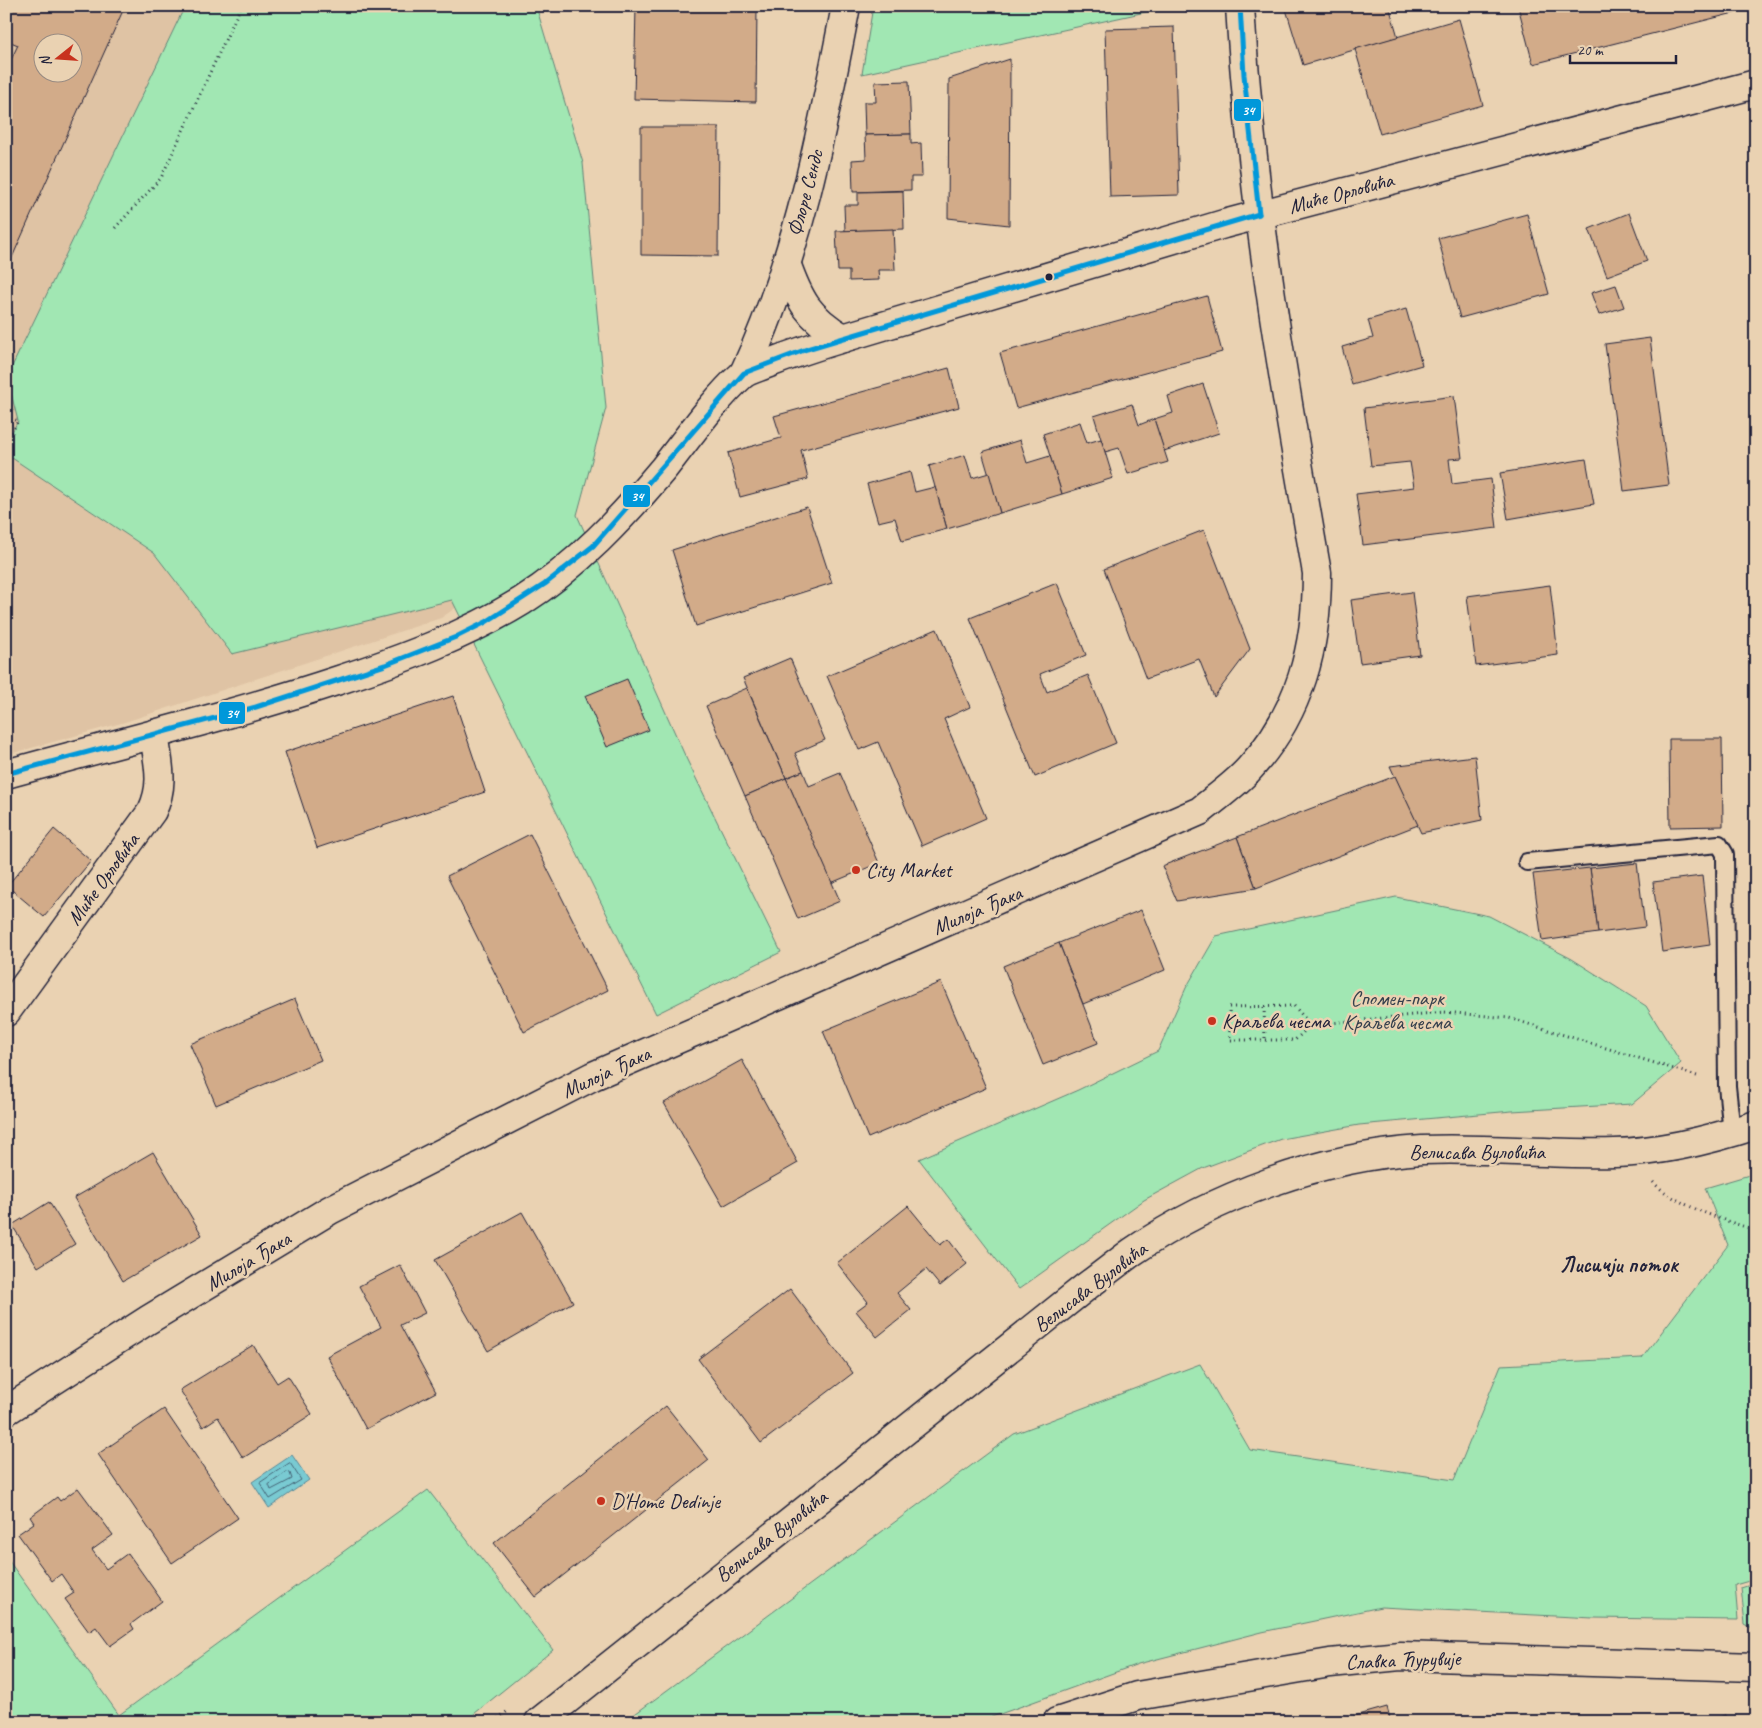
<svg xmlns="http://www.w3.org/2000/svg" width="1762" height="1728" font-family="Caveat,sans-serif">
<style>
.built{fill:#dfc3a4;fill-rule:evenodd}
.green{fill:#a1e7b3;stroke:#628477}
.water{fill:#79cad2;stroke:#568796}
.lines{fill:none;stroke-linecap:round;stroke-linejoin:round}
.shore{stroke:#456577;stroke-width:1}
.building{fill:#d2ab89;stroke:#22223b;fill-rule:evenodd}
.service-casing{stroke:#22223b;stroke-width:20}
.minor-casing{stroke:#22223b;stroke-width:31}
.tertiary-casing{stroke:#22223b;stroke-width:31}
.path{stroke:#22223b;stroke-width:3;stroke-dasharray:1 4;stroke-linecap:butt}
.service{stroke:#ead2b2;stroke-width:16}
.minor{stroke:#ead2b2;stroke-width:28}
.tertiary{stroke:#ead2b2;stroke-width:28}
.bus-1-casing{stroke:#ead2b2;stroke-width:9}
.bus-1{stroke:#0098da;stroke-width:5}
.bus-dot{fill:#22223b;stroke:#ead2b2;stroke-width:2}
.poi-dot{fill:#c8321e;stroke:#ead2b2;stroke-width:2}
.labels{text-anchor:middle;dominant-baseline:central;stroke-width:5;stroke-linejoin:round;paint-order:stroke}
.street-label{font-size:21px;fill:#22223b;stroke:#ead2b2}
.poi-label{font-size:21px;fill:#22223b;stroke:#ead2b2;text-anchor:start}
.park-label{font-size:21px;fill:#35404d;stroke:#ead2b2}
.neighbourhood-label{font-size:22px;font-weight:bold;fill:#22223b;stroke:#ead2b2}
.line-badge{stroke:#ead2b2;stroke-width:2}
.badge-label{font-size:14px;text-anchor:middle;font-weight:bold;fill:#fff}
</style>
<rect width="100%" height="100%" fill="#ead2b2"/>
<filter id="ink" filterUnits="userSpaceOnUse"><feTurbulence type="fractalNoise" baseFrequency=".02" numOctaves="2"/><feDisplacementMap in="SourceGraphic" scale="10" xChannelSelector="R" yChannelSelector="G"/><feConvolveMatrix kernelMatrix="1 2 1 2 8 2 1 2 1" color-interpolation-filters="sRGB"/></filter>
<g filter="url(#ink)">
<path class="built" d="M6 6H498L540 549 441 618 125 722 6 755ZM42 42H72V72H42Z"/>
<g class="green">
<path d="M185 6H536L583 163 606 408 577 515 687 760 781 952 656 1014 452 600 232 654 154 553 6 454V443L18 421 7 377Z"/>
<path d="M873 6H1173L862 74Z"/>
<path d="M1396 897 1489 916 1572 959 1646 1006 1681 1063 1632 1104 1512 1111 1359 1125 1281 1139 1203 1168 1144 1200 1019 1289 919 1159 1078 1090 1158 1051 1186 988 1216 936Z"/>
<path d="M1756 1173V1579L1735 1585 1738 1620 1593 1618 1381 1607 1262 1632 1138 1664 978 1722H624L1014 1434 1200 1364 1250 1450 1454 1480 1501 1365 1642 1358 1728 1245 1705 1188Z"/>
<path d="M428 1490 553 1650 464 1722H6V1557L119 1715Z"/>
<path d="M1756 1583V1630L1745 1624 1741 1588Z"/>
</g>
<path class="water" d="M292 1455 309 1480 269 1508 252 1482Z"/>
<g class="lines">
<g class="shore">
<path d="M290 1463 301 1480 270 1499 260 1483Z"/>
<path d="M287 1472 290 1473 292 1479 271 1490 269 1485Z"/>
</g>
</g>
<g class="building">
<path d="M6 6H125L6 271V70L18 45 6 40ZM42 42H72V72H42Z"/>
<path d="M636 6H757L756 102 634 99Z"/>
<path d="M1285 6H1389L1398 37 1303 65Z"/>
<path d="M1518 6H1740L1742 11 1533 64Z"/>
<path d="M1459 19 1483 105 1380 134 1355 49Z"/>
<path d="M1174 27 1179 195 1110 197 1105 29Z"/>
<path d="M1010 59 1009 225 948 218 949 79Z"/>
<path d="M909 81 911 134 865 135 864 102H876L875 82Z"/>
<path d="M641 127H719L718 256 641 255Z"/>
<path d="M911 134V144L921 143 922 177H911V190L853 192 852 160 866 159 865 135Z"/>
<path d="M903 191 904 229 845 231 844 205H858V192Z"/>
<path d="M1629 213 1647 261 1607 276 1589 229Z"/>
<path d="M1527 214 1549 294 1460 318 1438 238Z"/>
<path d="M893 229 895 270H878L879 280 849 281V271H838L836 231Z"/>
<path d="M1616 285 1624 307 1599 315 1591 293Z"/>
<path d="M1207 296 1222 352 1016 408 1000 353Z"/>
<path d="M1406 309 1422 365 1352 385 1342 347 1373 338 1368 320Z"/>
<path d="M1650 338 1669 485 1624 491 1605 344Z"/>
<path d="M949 368 959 407 801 450 808 479 740 497 728 453 781 438 774 416Z"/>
<path d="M1203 384 1219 433 1164 451 1154 419 1173 413 1168 396Z"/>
<path d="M1454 396 1462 458 1449 459 1452 484 1491 479 1497 528 1363 545 1356 494 1414 487 1410 462 1371 466 1364 408Z"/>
<path d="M1132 404 1139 425 1154 419 1168 462 1128 474 1119 448 1105 452 1094 416Z"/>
<path d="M1080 422 1087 443 1101 439 1113 478 1062 494 1043 434Z"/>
<path d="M1020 440 1027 463 1050 456 1062 494 1000 513 982 452Z"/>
<path d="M965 455 972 478 989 473 1000 513 947 529 929 466Z"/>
<path d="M1586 459 1594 504 1508 519 1500 473Z"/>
<path d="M910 472 915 492 935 487 947 529 902 541 895 518 878 522 867 484Z"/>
<path d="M807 507 832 583 696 626 672 550Z"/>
<path d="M1204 530 1250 649 1214 697 1199 659 1146 679 1104 569Z"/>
<path d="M1057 583 1086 655 1040 674 1047 692 1088 675 1116 743 1035 777 970 618Z"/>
<path d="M1550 585 1558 655 1476 666 1467 596Z"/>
<path d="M1412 592 1420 655 1360 663 1351 600Z"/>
<path d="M937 629 970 707 944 719 986 818 922 846 878 742 859 750 827 676Z"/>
<path d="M790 658 825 740 795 753 803 771 786 778 743 678Z"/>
<path d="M627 679 649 730 607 747 585 696Z"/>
<path d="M747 688 786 778 745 796 706 706Z"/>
<path d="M453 696 485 792 317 848 285 752Z"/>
<path d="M1669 739H1722L1723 826 1670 827Z"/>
<path d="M1475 756 1482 820 1421 833 1390 766Z"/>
<path d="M803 771 809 786 840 773 879 863 831 883 786 778Z"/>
<path d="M1395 776 1418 825 1256 888 1237 837Z"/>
<path d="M786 778 840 901 798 919 745 796Z"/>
<path d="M54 829 91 861 44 917 7 886Z"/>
<path d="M530 834 608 990 524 1032 447 876Z"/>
<path d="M1237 837 1256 888 1177 901 1162 866Z"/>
<path d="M1637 863 1645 927 1598 933 1590 868Z"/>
<path d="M1590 868 1598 933 1542 941 1533 874Z"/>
<path d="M1702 876 1710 945 1662 952 1653 882Z"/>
<path d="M1141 910 1165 970 1083 1004 1059 943Z"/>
<path d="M1059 943 1098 1043 1043 1065 1003 966Z"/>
<path d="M941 982 986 1088 868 1138 823 1031Z"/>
<path d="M295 999 321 1060 216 1105 190 1044Z"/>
<path d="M742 1060 798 1163 723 1206 664 1103Z"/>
<path d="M153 1152 202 1235 123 1281 74 1198Z"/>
<path d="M49 1202 75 1244 38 1267 12 1225Z"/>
<path d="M908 1206 940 1245 948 1239 967 1264 940 1286 926 1269 897 1293 911 1310 877 1337 856 1311 868 1302 837 1263Z"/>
<path d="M522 1212 573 1302 488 1351 435 1260Z"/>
<path d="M400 1265 425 1313 400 1325 436 1392 366 1429 327 1356 381 1327 359 1286Z"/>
<path d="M790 1289 853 1373 761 1443 698 1359Z"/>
<path d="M253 1345 277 1383 288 1376 312 1414 243 1458 218 1417 203 1427 180 1390Z"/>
<path d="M666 1406 709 1460 536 1597 494 1543Z"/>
<path d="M164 1409 238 1518 172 1563 98 1454Z"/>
<path d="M78 1488 113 1535 92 1550 106 1569 128 1553 162 1601 131 1624 134 1629 110 1646 96 1627 89 1632 65 1599 74 1593 61 1574 52 1581 18 1534 34 1523 30 1517 57 1497 60 1501Z"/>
<path d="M1387 1707 1391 1722H1334Z"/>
<path d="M1725 1715 1727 1722H1704Z"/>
</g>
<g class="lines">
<defs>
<path id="service" d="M1527 862 1719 844 1725 854 1727 1086 1732 1133"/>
<g id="minor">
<path d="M786 263C799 300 808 317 843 338"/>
<path d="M744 373C798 258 822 131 846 6"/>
<path d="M6 774C118 743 230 716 339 680 403 659 465 636 522 601 577 566 622 518 664 468 687 439 715 399 742 375 748 370 757 368 764 365 790 355 816 346 843 338L1224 224 1756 84"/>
<path d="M6 1012 152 811C165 784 158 763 154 734"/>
<path d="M6 1411 148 1320 330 1210 593 1076 1200 811C1217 797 1236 784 1250 768 1300 713 1317 647 1317 573 1284 385 1251 197 1240 6"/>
<path d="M1057 1722 1137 1696 1330 1663 1400 1656 1756 1667"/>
</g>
<path id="tertiary" d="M539 1722 1087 1286C1102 1275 1117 1263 1132 1252 1214 1196 1322 1156 1422 1150 1486 1147 1551 1155 1615 1153 1663 1152 1710 1140 1756 1125"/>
</defs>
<use href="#service" class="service-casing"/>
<use href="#minor" class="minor-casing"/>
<use href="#tertiary" class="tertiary-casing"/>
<g class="path">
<path d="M115 228 161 178 241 6"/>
<path d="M6 416 18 421 6 443"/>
<path d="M1264 1007 1265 1039"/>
<path d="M1311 1025 1295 1040H1230L1229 1007 1294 1006 1311 1025 1444 1012 1509 1018 1700 1077"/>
<path d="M1653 1182C1675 1205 1725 1221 1756 1230"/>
<path d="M494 1722 509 1710"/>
<path d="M1003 1722 1026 1714"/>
</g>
<use href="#service" class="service"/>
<use href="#minor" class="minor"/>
<use href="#tertiary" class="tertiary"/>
<defs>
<g id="bus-1">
<path d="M1240 6 1244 75 1259 214"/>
<path d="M6 774 256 707 385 665 456 637 486 622 545 584 593 546 744 373 807 349 1259 214"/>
</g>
</defs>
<use href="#bus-1" class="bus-1-casing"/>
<use href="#bus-1" class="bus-1"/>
</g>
</g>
<circle class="bus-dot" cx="1049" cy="277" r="4.5"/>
<g class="poi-dot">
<circle cx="856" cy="870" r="5"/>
<circle cx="1212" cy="1021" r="5"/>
<circle cx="601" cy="1501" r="5"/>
</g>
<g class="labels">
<g class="street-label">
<text transform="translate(805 193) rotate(-75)">Флоре Сендс</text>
<text transform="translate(1341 193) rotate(-15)">Миће Орловића</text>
<text transform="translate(103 879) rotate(-54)">Миће Орловића</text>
<text transform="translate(977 910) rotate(-23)">Милоја Ђака</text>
<text transform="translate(606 1072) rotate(-25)">Милоја Ђака</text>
<text x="1477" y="1152">Велисава Вуловића</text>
<text transform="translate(248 1261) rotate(-31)">Милоја Ђака</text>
<text transform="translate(1090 1287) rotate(-37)">Велисава Вуловића</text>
<text transform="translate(771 1536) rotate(-38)">Велисава Вуловића</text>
<text transform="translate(1403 1660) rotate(-2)">Славка Ћурувије</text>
</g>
<g class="poi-label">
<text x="866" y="870">City Market</text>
<text x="1222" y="1021">Краљева чесма</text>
<text x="611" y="1501">D'Home Dedinje</text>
</g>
<g class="park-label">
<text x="1397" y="998">Спомен-парк<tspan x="1397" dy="24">Краљева чесма</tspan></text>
</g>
<g class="neighbourhood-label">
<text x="1619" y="1265">Лисичји поток</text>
</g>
</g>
<g class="line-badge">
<rect x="1233" y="98" width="29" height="24" rx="5" fill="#0098da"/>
<rect x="622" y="484" width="29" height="24" rx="5" fill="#0098da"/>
<rect x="218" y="701" width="28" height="24" rx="5" fill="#0098da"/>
</g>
<g class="badge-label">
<text x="1248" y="115">34</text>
<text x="637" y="501">34</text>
<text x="232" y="718">34</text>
</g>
<rect width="1762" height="1728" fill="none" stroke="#ead2b2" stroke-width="25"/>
<rect x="12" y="12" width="1737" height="1703" fill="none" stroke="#22223b" stroke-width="2" filter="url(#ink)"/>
<g transform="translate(58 58) rotate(253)"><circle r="24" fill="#ead2b2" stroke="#9a8c82"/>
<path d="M0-4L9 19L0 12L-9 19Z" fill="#c8321e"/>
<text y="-8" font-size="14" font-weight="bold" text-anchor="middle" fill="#22223b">N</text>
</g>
<path d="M1570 55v8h106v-8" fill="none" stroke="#22223b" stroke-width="2.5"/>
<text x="1577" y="55" font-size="15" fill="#22223b" stroke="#ead2b2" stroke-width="4" paint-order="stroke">20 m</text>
</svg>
